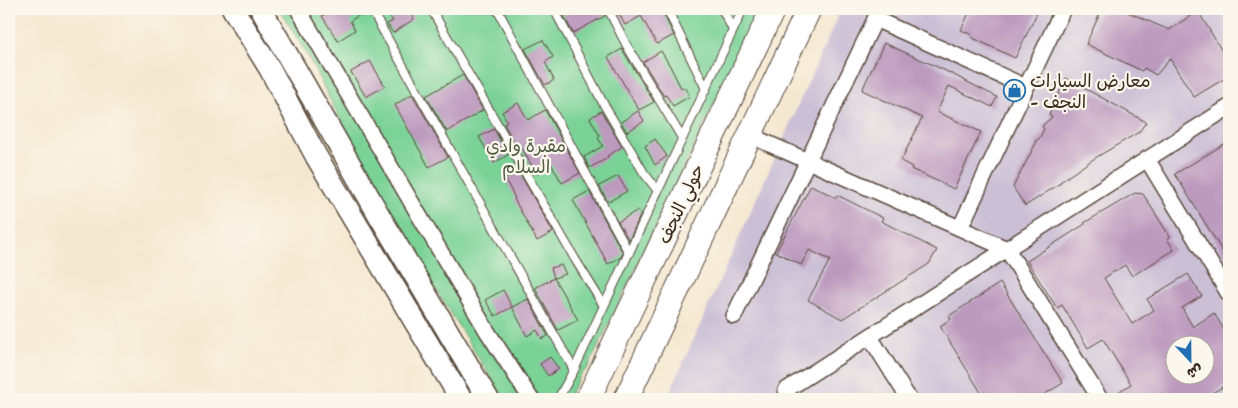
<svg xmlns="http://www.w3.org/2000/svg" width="1238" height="408" font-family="Sriracha,'Playpen Sans Arabic',sans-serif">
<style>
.industrial{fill:#cbbfd5;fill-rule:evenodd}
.green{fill:#7ad297;stroke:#5a7e5a}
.building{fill:#bc9abe;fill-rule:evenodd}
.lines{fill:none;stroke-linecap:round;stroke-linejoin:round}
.service-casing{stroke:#574639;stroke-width:10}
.minor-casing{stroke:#574639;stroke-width:18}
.secondary-casing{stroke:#574639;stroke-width:24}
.primary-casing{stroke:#574639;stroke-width:26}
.service{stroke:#fff;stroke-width:8}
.minor{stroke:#fff;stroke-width:15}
.secondary{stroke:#fff;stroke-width:21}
.primary{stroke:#fff;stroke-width:24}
.labels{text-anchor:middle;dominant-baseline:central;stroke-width:4.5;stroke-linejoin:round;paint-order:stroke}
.poi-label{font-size:18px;fill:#3b2a1e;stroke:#fbf7ec;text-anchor:start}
.park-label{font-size:18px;fill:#4e5c42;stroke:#fbf7ec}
.street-label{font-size:18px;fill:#3b2a1e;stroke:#fbf7ec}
</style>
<rect width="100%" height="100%" fill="#fbf7ec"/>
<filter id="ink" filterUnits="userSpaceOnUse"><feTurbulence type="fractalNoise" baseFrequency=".02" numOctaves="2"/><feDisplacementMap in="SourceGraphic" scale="10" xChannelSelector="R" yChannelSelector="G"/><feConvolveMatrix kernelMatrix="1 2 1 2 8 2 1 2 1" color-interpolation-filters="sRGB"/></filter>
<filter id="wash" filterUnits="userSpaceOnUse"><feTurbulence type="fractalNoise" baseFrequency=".0096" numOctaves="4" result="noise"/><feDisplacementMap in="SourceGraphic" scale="20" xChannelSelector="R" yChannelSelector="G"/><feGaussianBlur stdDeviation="1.12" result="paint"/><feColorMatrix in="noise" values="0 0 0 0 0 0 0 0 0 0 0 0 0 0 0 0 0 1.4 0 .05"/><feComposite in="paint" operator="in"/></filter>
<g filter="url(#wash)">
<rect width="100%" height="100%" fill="#f5e8d1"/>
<path class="industrial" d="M841 9H1229V399H667ZM1176 346H1206V376H1176Z"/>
<path class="green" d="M279 9H760L588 368 580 376 567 399H504L383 205 308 56Z"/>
<g id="blocks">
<g class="building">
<path d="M332 9H365L366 11 350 21 355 30 338 41 322 16Z"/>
<path d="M385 9H408L414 19 393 33 387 24 393 21Z"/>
<path d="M560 9H602L605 16 573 33Z"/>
<path d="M614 9H661L674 35 657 44 641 16 625 25 617 10 615 11Z"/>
<path d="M971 9H1028L1037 13 1015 58 971 37 972 35 961 30Z"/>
<path d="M1102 9H1121L1169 30 1198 11 1229 63V76L1194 97 1170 59 1156 75 1144 68 1142 71 1086 44Z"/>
<path d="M543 40 553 57 545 62 554 80 545 85 525 49Z"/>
<path d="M884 43 942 69 997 97 992 107 949 86 937 112 981 132 954 189 911 169 912 167 901 161 922 118 862 90Z"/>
<path d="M622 49 654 102 639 110 608 57Z"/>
<path d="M661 51 670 66 681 88 684 87 690 96 673 106 666 95 664 96 643 62Z"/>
<path d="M370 61 385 86 366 97 351 72Z"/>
<path d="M463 75 483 110 447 132 426 96Z"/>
<path d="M1066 78 1146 122 1139 132 1095 158 1060 182 1061 183 1025 206 1013 187 1036 143 1035 141 1039 139 1044 129 1042 126 1052 117 1049 115Z"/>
<path d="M412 94 448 157 429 167 395 105Z"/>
<path d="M518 103 528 120 545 110 580 173 562 183 552 165 536 174 522 148 518 149 504 124 507 121 502 112Z"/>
<path d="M601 111 622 147 607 156 608 158 589 168 584 157 603 146 598 138 600 136 590 118Z"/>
<path d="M638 111 644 121 627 132 621 122Z"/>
<path d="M494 129 508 155 494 163 479 137Z"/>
<path d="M655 139 667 156 655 165 645 146Z"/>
<path d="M1229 141V262L1175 174Z"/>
<path d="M519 172 553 232 537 241 514 199 515 198 505 179Z"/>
<path d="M618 176 627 191 608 202 599 186Z"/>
<path d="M811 185 836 198 837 195 883 218 881 221 937 250 929 264 842 319 808 300 830 260 809 250 801 265 776 252Z"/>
<path d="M589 191 623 253 621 257 608 264 573 200Z"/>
<path d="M1135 193 1143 194 1170 237 1167 239 1174 250 1132 276 1125 265 1104 278 1132 324 1154 310 1147 299 1188 274 1202 296 1182 308 1193 327 1214 313 1229 338V383L1202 399H1109V398L1131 384 1103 339 1088 348 1062 305 1057 308 1027 261 1085 224 1084 223ZM1176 346H1206V376H1176Z"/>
<path d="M638 210 641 214 629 240 618 222Z"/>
<path d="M561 265 566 274 554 278 551 268Z"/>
<path d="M554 278 578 320 558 330 535 288Z"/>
<path d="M1000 283 1063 383 1037 399H985L940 326 951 319 949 316Z"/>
<path d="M503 290 512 307 495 316 485 300Z"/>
<path d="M528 299 548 336 542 339 537 330 527 336 512 307Z"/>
<path d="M550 357 559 369 548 376 540 364Z"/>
</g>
</g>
</g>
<g filter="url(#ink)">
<use href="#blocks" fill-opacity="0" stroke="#574639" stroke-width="1"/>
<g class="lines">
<defs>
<g id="service">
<path d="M371 9 574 370"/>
<path d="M431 9 575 259 604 306"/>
<path d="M497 9 629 253"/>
<path d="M554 9 603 103 644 173 658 191"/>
<path d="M608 9 627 46 682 138"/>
<path d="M667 9 706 89"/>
<path d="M722 9 733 30"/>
<path d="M558 399 574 370 743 9"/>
</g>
<g id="minor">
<path d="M298 9 487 331 531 399"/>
<path d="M875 19 1026 87"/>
<path d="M749 135 1007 249 1100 399"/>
<path d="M1147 159 1229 294"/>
<path d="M960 228 1063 9"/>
<path d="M734 316 880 9"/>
<path d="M870 337 909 399"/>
<path d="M786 390 1229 107"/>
</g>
<g id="secondary">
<path d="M233 9 270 69 316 156 461 399"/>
<path d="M261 9 379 215 488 399"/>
</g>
<g id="primary">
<path d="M588 399 773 9"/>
<path d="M626 399 809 9"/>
</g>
</defs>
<use href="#service" class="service-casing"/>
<use href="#minor" class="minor-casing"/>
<use href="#secondary" class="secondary-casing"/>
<use href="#primary" class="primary-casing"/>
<use href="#service" class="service"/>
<use href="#minor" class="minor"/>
<use href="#secondary" class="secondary"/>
<use href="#primary" class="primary"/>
</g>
</g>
<defs>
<symbol id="shop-ring" viewBox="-11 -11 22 22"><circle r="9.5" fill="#fbf7ec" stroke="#1f6fb2" stroke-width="1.5"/><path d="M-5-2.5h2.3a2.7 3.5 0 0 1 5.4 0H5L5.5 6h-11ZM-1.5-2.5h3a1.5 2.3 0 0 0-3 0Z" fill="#1f6fb2"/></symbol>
</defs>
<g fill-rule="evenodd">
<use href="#shop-ring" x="1002" y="78" width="25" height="25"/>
</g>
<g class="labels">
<g class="poi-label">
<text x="1030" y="81">معارض السيارات<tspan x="1030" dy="21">- النجف</tspan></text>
</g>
<g class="park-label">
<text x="526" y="146">مقبرة وادي<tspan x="526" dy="21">السلام</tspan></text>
</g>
<g class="street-label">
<text transform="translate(681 204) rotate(-65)">حولي النجف</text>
</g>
</g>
<rect width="1238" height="408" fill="none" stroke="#fbf7ec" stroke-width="30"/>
<g transform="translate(1190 360) rotate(158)"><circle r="24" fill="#fbf7ec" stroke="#aea59a"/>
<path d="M0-4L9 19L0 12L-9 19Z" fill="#1f6fb2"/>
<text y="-8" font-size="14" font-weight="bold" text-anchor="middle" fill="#3b2a1e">ش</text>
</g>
</svg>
